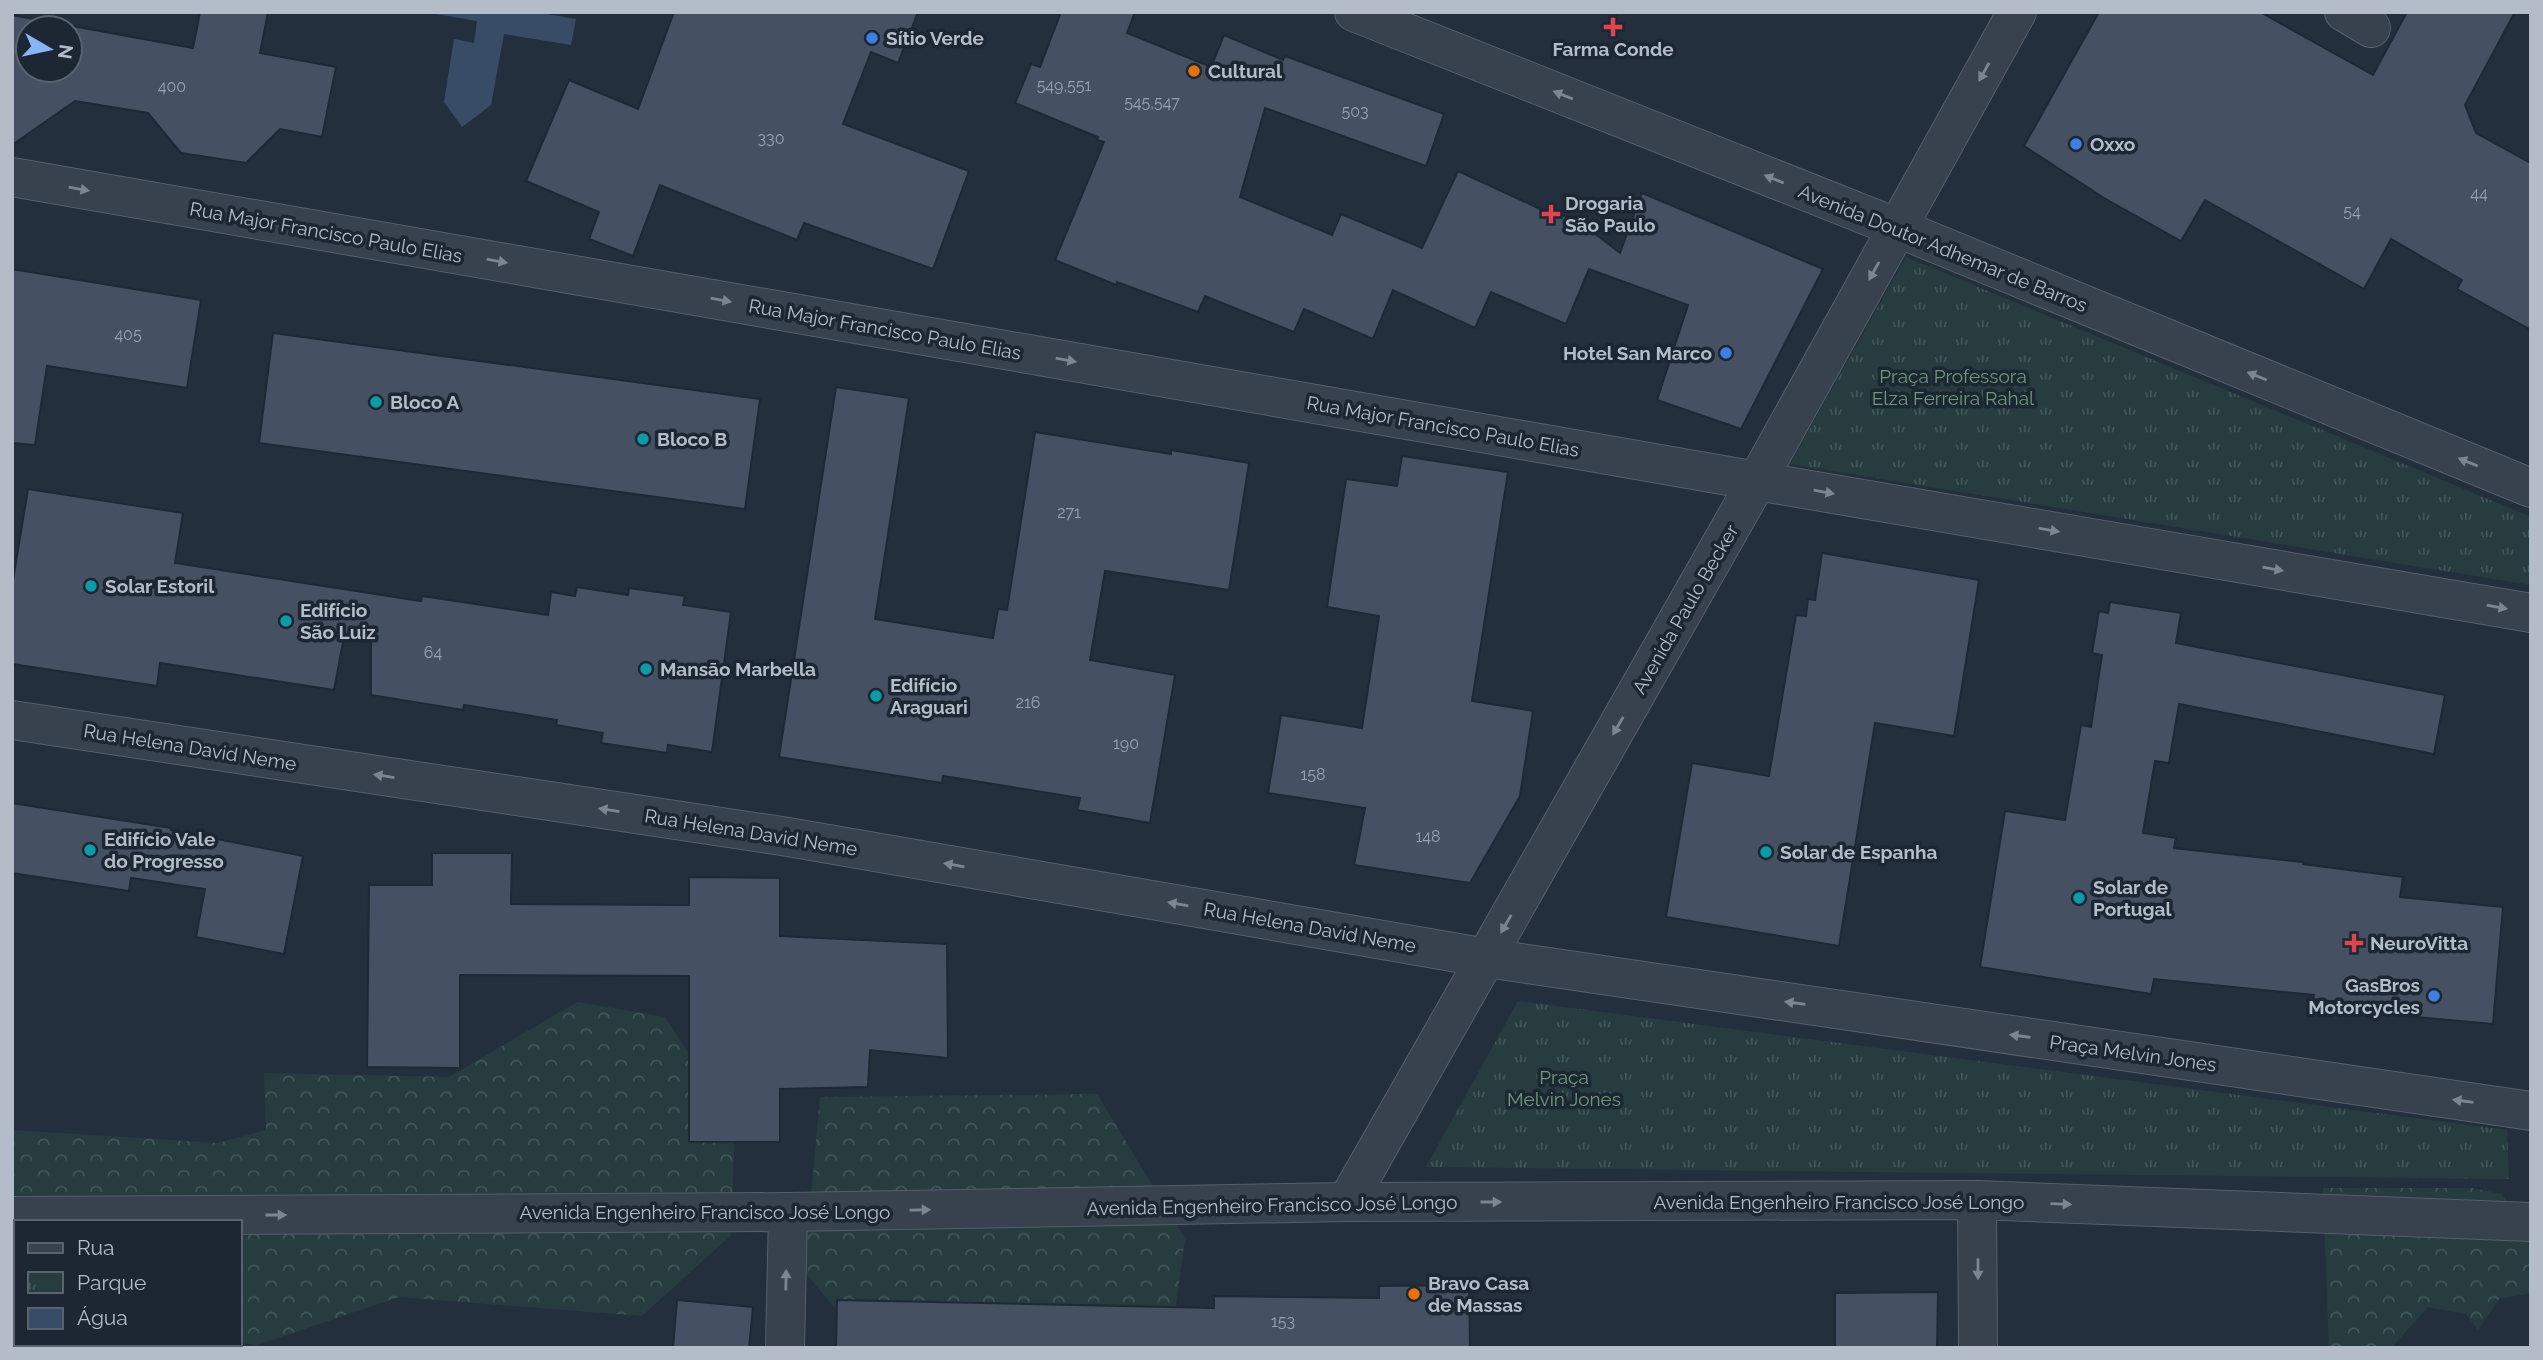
<svg xmlns="http://www.w3.org/2000/svg" width="2543" height="1360" font-family="Raleway,sans-serif">
<style>
.forest{fill:url(#forest-crowns)}
.park{fill:url(#park-tufts)}
.water{fill:#394c67}
.building{fill:#455162;stroke:#1f2835;stroke-width:2;fill-rule:evenodd}
.lines{fill:none;stroke-linecap:round;stroke-linejoin:round}
.minor-casing{stroke:#565f6c;stroke-width:40}
.minor{stroke:#38414e;stroke-width:38}
.oneway{fill:#7c8592}
.health-dot{fill:#e0444e;stroke:#1d2633;stroke-width:2.5}
.shop-dot{fill:#3f7fe0;stroke:#1d2633;stroke-width:2.5}
.food-dot{fill:#e8710a;stroke:#1d2633;stroke-width:2.5}
.culture-dot{fill:#0f9aa8;stroke:#1d2633;stroke-width:2.5}
.labels{text-anchor:middle;dominant-baseline:central;stroke-width:7;stroke-linejoin:round;paint-order:stroke}
.number-label{font-size:16px;fill:#98a1af}
.poi-label{font-size:19px;font-weight:bold;fill:#b4bcc9;stroke:#1d2633;text-anchor:start}
.street-label{font-size:19px;fill:#b4bcc9;stroke:#1d2633}
.park-label{font-size:19px;fill:#6b9a76;stroke:#1d2633}
</style>
<defs>
<pattern id="forest-crowns" width="20" height="18" patternUnits="userSpaceOnUse" patternTransform="scale(1.75)"><rect width="20" height="18" fill="#263c3f"/><path d="M2 6a3 3 0 1 1 6 0M12 15a3 3 0 1 1 6 0" fill="none" stroke="#435659"/></pattern>
<pattern id="park-tufts" width="24" height="20" patternUnits="userSpaceOnUse" patternTransform="scale(1.75)"><rect width="24" height="20" fill="#263c3f"/><path d="M3 7l-1-3M5 7V3M7 7l1-3M15 17l-1-3M17 17v-4M19 17l1-3" fill="none" stroke="#435659"/></pattern>
</defs>
<rect width="100%" height="100%" fill="#242f3e"/>
<g class="forest">
<path d="M577 1002 665 1017 735 1126 731 1235 642 1316 399 1297 257 1345 240 1343V1222H16V1307H12V1130L218 1143 266 1130 264 1073 449 1077Z"/>
<path d="M1097 1094 1185 1239 1174 1321 862 1341 804 1271 820 1097Z"/>
<path d="M2323 1188H2472L2502 1194 2530 1240 2531 1293 2499 1299 2478 1330 2466 1314 2428 1307 2391 1348H2329Z"/>
</g>
<g class="park">
<path d="M1906 257 2531 517V585L1790 464Z"/>
<path d="M1518 1001 2507 1130 2509 1179 1426 1167Z"/>
</g>
<path class="water" d="M425 12H535L576 19 571 45 504 34 491 105 462 127 444 102 454 39 474 43 477 21Z"/>
<g class="building">
<path d="M200 12H268L260 53 336 67 322 137 280 129 246 163 181 153 148 113 75 101 12 145V15L193 48ZM28 28H70V70H28Z"/>
<path d="M674 12H918L898 63 871 52 843 124 969 171 933 269 804 223 797 240 660 185 633 256 589 239 599 212 526 181 569 80 638 109Z"/>
<path d="M1061 12H1135L1127 33 1211 67 1224 35 1283 60 1285 56 1444 114 1426 166 1265 108 1240 197 1332 235 1341 214 1422 248 1458 171 1551 214 1573 217 1620 253 1642 193 1823 269 1741 429 1657 400 1688 305 1589 269 1566 324 1491 292 1475 328 1393 290 1373 339 1304 309 1294 332 1205 296 1198 312 1117 282 1116 285 1055 260 1104 142 1097 140 1098 137 1015 103 1031 64 1040 67Z"/>
<path d="M2099 12H2260L2373 75 2407 12H2515L2465 105 2476 133 2531 163V330L2457 289 2462 280 2391 239 2364 289 2205 200 2181 241 2104 198 2024 146Z"/>
<path d="M12 269 201 300 187 388 47 366 35 445 12 443Z"/>
<path d="M273 333 760 399 745 509 259 443Z"/>
<path d="M836 387 909 398 875 619 993 638 998 609 1007 610 1035 432 1171 454V450L1249 463 1229 590 1105 571 1090 660 1175 675 1150 823 1077 810 1080 798 943 776 942 783 779 757Z"/>
<path d="M1402 456 1508 472 1472 701 1533 711 1520 796 1470 883 1354 865 1365 808 1268 793 1281 715 1362 728 1379 616 1327 607 1346 479 1397 486Z"/>
<path d="M28 489 183 513 175 563 421 601 422 596 548 615 551 592 575 596 577 587 628 595 629 588 685 596 683 605 731 612 712 752 668 745 667 753 601 743 603 733 556 725 557 720 464 705 463 710 371 695V640L344 637 334 690 160 663 157 686 12 664V586Z"/>
<path d="M1822 553 1979 580 1954 736 1875 723 1839 946 1666 917 1692 763 1769 776 1796 615 1806 616 1808 599 1815 600Z"/>
<path d="M2110 602 2181 613 2176 643 2445 695 2434 754 2179 704 2169 763 2155 761 2143 833 2176 838 2174 848 2303 862V864L2403 877 2400 897 2503 907 2493 1024 2394 1015 2395 1008 2313 999 2314 995 2154 979 2151 994 1980 967 2005 811 2065 820 2081 725 2091 727 2102 655 2092 653 2099 611 2108 613Z"/>
<path d="M12 803 171 828V830L303 856 284 954 196 937 205 889 131 878 129 891 12 873Z"/>
<path d="M432 853H512L511 904 689 905V877L780 878V936L947 944 948 1058 870 1050 868 1087 780 1089V1142H689V976L460 975V1068L367 1067 369 885H432Z"/>
<path d="M1469 1285 1470 1348H836L837 1300 1214 1308V1296L1379 1298V1286Z"/>
<path d="M1938 1292 1937 1348H1835V1293Z"/>
<path d="M677 1300 753 1307 749 1348H673Z"/>
</g>
<g class="lines">
<defs>
<g id="minor">
<path d="M1354 12 1898 228 2531 488"/>
<path d="M2344 12 2371 28"/>
<path d="M12 177 1757 481 2531 613"/>
<path d="M12 720 788 837 1487 958 2531 1111"/>
<path d="M1977 1200 1978 1348"/>
<path d="M1347 1202 1757 481 2017 12"/>
<path d="M12 1216 788 1212 1347 1202 1977 1200 2531 1222"/>
<path d="M785 1348 788 1212"/>
</g>
</defs>
<use href="#minor" class="minor-casing"/>
<use href="#minor" class="minor"/>
</g>
<defs><path id="oneway-solid" d="M-6-.8H1V-3.2L6.5 0L1 3.2V.8H-6Z" transform="scale(1.75)"/></defs>
<g class="oneway">
<use href="#oneway-solid" transform="translate(1984 72) rotate(119)"/>
<use href="#oneway-solid" transform="translate(1563 95) rotate(-158)"/>
<use href="#oneway-solid" transform="translate(1774 179) rotate(-158)"/>
<use href="#oneway-solid" transform="translate(79 189) rotate(10)"/>
<use href="#oneway-solid" transform="translate(497 261) rotate(10)"/>
<use href="#oneway-solid" transform="translate(1874 271) rotate(119)"/>
<use href="#oneway-solid" transform="translate(721 300) rotate(10)"/>
<use href="#oneway-solid" transform="translate(1066 360) rotate(10)"/>
<use href="#oneway-solid" transform="translate(2257 376) rotate(-158)"/>
<use href="#oneway-solid" transform="translate(2468 462) rotate(-158)"/>
<use href="#oneway-solid" transform="translate(1824 492) rotate(10)"/>
<use href="#oneway-solid" transform="translate(2049 530) rotate(10)"/>
<use href="#oneway-solid" transform="translate(2273 569) rotate(10)"/>
<use href="#oneway-solid" transform="translate(2497 607) rotate(10)"/>
<use href="#oneway-solid" transform="translate(1618 726) rotate(120)"/>
<use href="#oneway-solid" transform="translate(384 776) rotate(-171)"/>
<use href="#oneway-solid" transform="translate(609 810) rotate(-171)"/>
<use href="#oneway-solid" transform="translate(954 865) rotate(-170)"/>
<use href="#oneway-solid" transform="translate(1178 904) rotate(-170)"/>
<use href="#oneway-solid" transform="translate(1506 924) rotate(120)"/>
<use href="#oneway-solid" transform="translate(1795 1003) rotate(-172)"/>
<use href="#oneway-solid" transform="translate(2020 1036) rotate(-172)"/>
<use href="#oneway-solid" transform="translate(2463 1101) rotate(-172)"/>
<use href="#oneway-solid" transform="translate(1491 1202)"/>
<use href="#oneway-solid" transform="translate(2061 1204) rotate(2)"/>
<use href="#oneway-solid" transform="translate(920 1210) rotate(-1)"/>
<use href="#oneway-solid" transform="translate(276 1215)"/>
<use href="#oneway-solid" transform="translate(1978 1269) rotate(90)"/>
<use href="#oneway-solid" transform="translate(786 1280) rotate(-89)"/>
</g>
<g class="health-dot">
<path d="M1609.5 16.5h7v7h7v7h-7v7h-7v-7h-7v-7h7z"/>
<path d="M1547.5 203.5h7v7h7v7h-7v7h-7v-7h-7v-7h7z"/>
<path d="M2350.5 932.5h7v7h7v7h-7v7h-7v-7h-7v-7h7z"/>
</g>
<g class="shop-dot">
<circle cx="872" cy="38" r="7"/>
<circle cx="2076" cy="144" r="7"/>
<circle cx="1726" cy="353" r="7"/>
<circle cx="2434" cy="996" r="7"/>
</g>
<g class="food-dot">
<circle cx="1194" cy="71" r="7"/>
<circle cx="1414" cy="1294" r="7"/>
</g>
<g class="culture-dot">
<circle cx="376" cy="402" r="7"/>
<circle cx="643" cy="439" r="7"/>
<circle cx="91" cy="586" r="7"/>
<circle cx="286" cy="621" r="7"/>
<circle cx="646" cy="669" r="7"/>
<circle cx="876" cy="696" r="7"/>
<circle cx="90" cy="850" r="7"/>
<circle cx="1766" cy="852" r="7"/>
<circle cx="2079" cy="898" r="7"/>
</g>
<g class="labels">
<g class="number-label">
<text x="1064" y="85">549,551</text>
<text x="172" y="86">400</text>
<text x="1152" y="102">545,547</text>
<text x="1355" y="111">503</text>
<text x="771" y="138">330</text>
<text x="2479" y="193">44</text>
<text x="2352" y="211">54</text>
<text x="128" y="334">405</text>
<text x="1069" y="512">271</text>
<text x="433" y="652">64</text>
<text x="1028" y="702">216</text>
<text x="1126" y="743">190</text>
<text x="1313" y="774">158</text>
<text x="1428" y="836">148</text>
<text x="1283" y="1321">153</text>
</g>
<g class="poi-label">
<text x="886" y="38">Sítio Verde</text>
<text x="1613" y="49" text-anchor="middle">Farma Conde</text>
<text x="1208" y="71">Cultural</text>
<text x="2090" y="144">Oxxo</text>
<text x="1565" y="203">Drogaria<tspan x="1565" dy="22">São Paulo</tspan></text>
<text x="1712" y="353" text-anchor="end">Hotel San Marco</text>
<text x="390" y="402">Bloco A</text>
<text x="657" y="439">Bloco B</text>
<text x="105" y="586">Solar Estoril</text>
<text x="300" y="610">Edifício<tspan x="300" dy="22">São Luiz</tspan></text>
<text x="660" y="669">Mansāo Marbella</text>
<text x="890" y="685">Edifício<tspan x="890" dy="22">Araguari</tspan></text>
<text x="104" y="839">Edifício Vale<tspan x="104" dy="22">do Progresso</tspan></text>
<text x="1780" y="852">Solar de Espanha</text>
<text x="2093" y="887">Solar de<tspan x="2093" dy="22">Portugal</tspan></text>
<text x="2370" y="943">NeuroVitta</text>
<text x="2420" y="985" text-anchor="end">GasBros<tspan x="2420" dy="22">Motorcycles</tspan></text>
<text x="1428" y="1283">Bravo Casa<tspan x="1428" dy="22">de Massas</tspan></text>
</g>
<g class="street-label">
<text transform="translate(326 232) rotate(10)">Rua Major Francisco Paulo Elias</text>
<text transform="translate(1943 248) rotate(22)">Avenida Doutor Adhemar de Barros</text>
<text transform="translate(885 329) rotate(10)">Rua Major Francisco Paulo Elias</text>
<text transform="translate(1443 426) rotate(10)">Rua Major Francisco Paulo Elias</text>
<text transform="translate(1685 609) rotate(-60)">Avenida Paulo Becker</text>
<text transform="translate(190 747) rotate(9)">Rua Helena David Neme</text>
<text transform="translate(751 832) rotate(9)">Rua Helena David Neme</text>
<text transform="translate(1310 927) rotate(10)">Rua Helena David Neme</text>
<text transform="translate(2133 1053) rotate(8)">Praça Melvin Jones</text>
<text x="1839" y="1202">Avenida Engenheiro Francisco José Longo</text>
<text transform="translate(1272 1205) rotate(-1)">Avenida Engenheiro Francisco José Longo</text>
<text x="705" y="1212">Avenida Engenheiro Francisco José Longo</text>
</g>
<g class="park-label">
<text x="1953" y="376">Praça Professora<tspan x="1953" dy="22">Elza Ferreira Rahal</tspan></text>
<text x="1564" y="1077">Praça<tspan x="1564" dy="22">Melvin Jones</tspan></text>
</g>
</g>
<rect width="2543" height="1360" fill="none" stroke="#b4bcc9" stroke-width="28"/>
<rect x="14" y="1220" width="228" height="126" fill="#1d2633" stroke="#59626f" stroke-width="2"/>
<rect x="28" y="1243" width="35" height="10" fill="#38414e" stroke="#59626f" stroke-width="2"/>
<text x="77" y="1255" font-size="21" fill="#b4bcc9">Rua</text>
<rect x="28" y="1272" width="35" height="21" fill="url(#park-tufts)" stroke="#59626f" stroke-width="2"/>
<text x="77" y="1290" font-size="21" fill="#b4bcc9">Parque</text>
<rect x="28" y="1308" width="35" height="21" fill="#394c67" stroke="#59626f" stroke-width="2"/>
<text x="77" y="1325" font-size="21" fill="#b4bcc9">Água</text>
<g transform="translate(49 49) rotate(99)"><circle r="33" fill="#1d2633" stroke="#59626f" stroke-width="2"/>
<path d="M0-5L12 26L0 18L-12 26Z" fill="#8ab4f8"/>
<text y="-10" font-size="19" font-weight="bold" text-anchor="middle" fill="#b4bcc9">N</text>
</g>
</svg>
